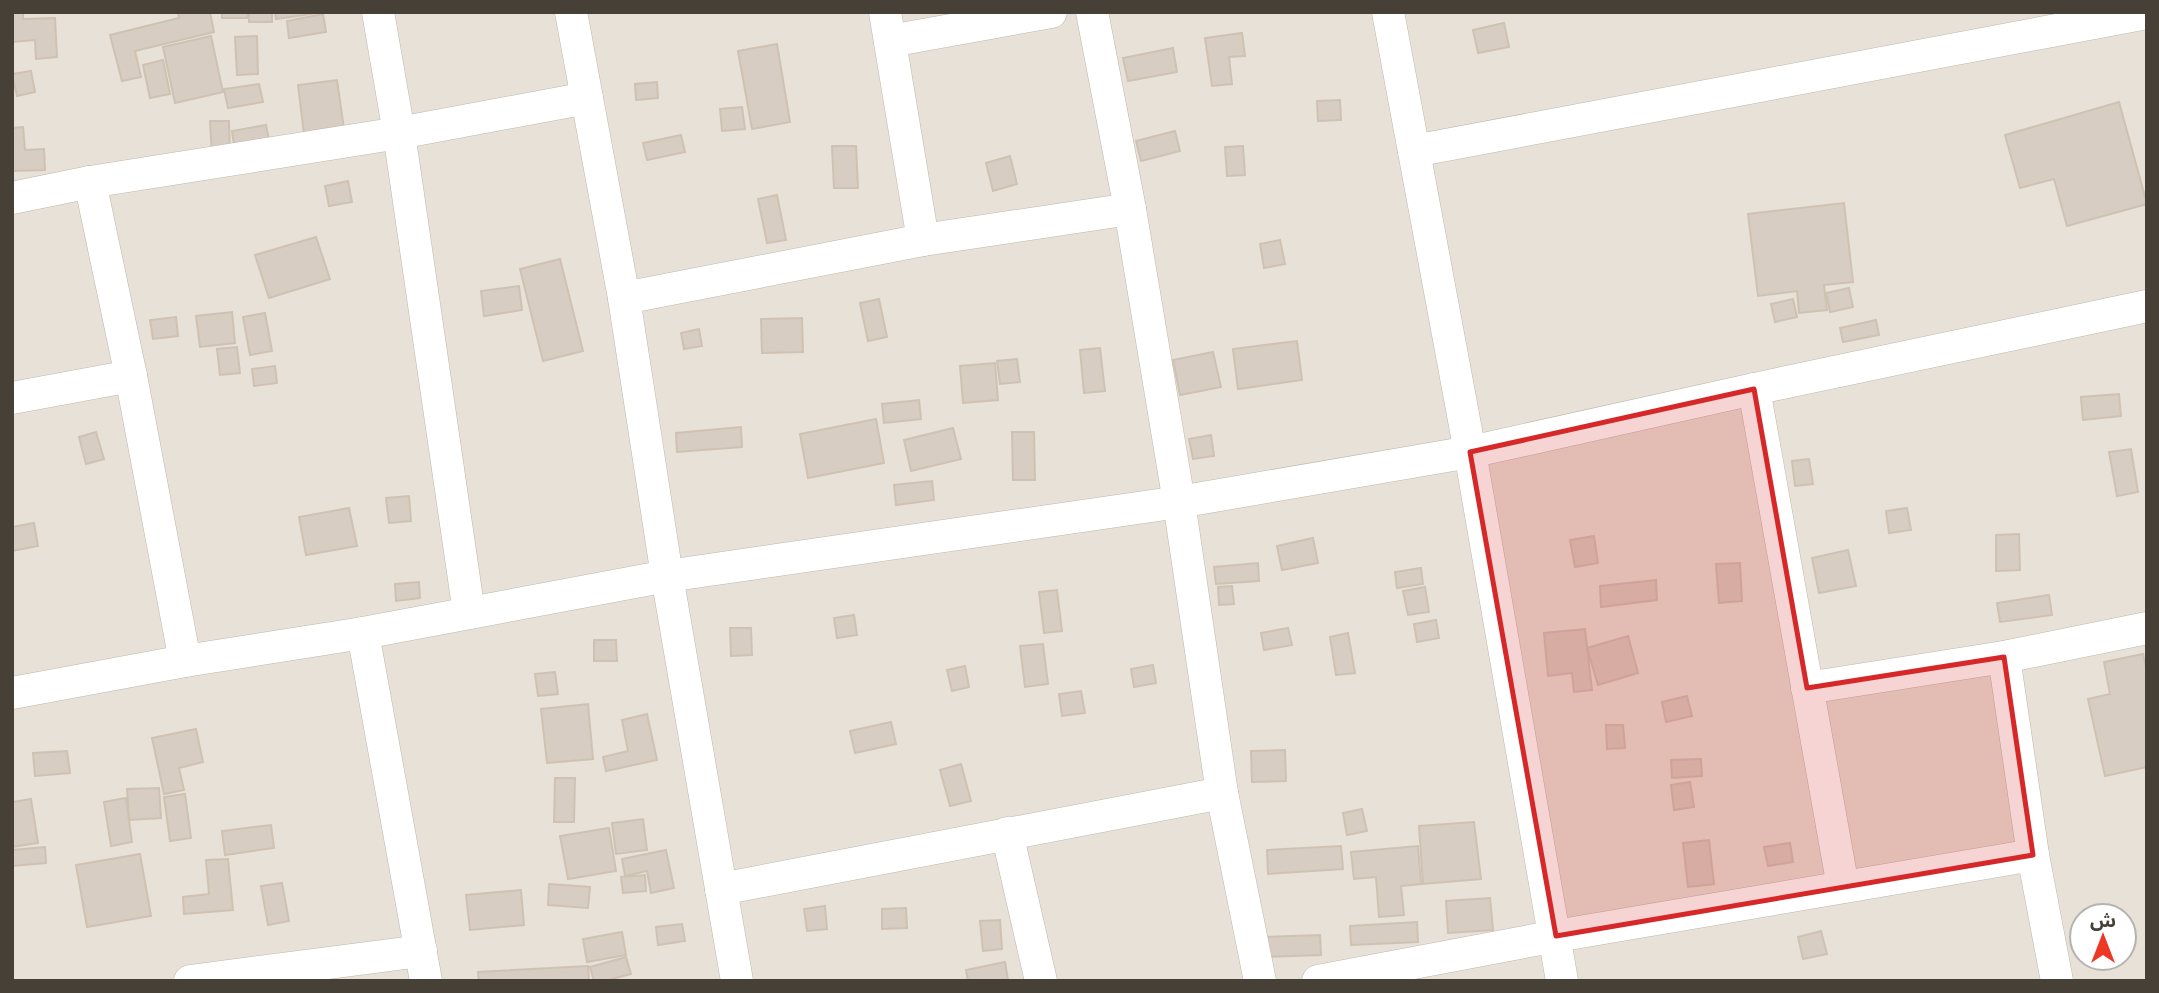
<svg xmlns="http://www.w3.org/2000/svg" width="2159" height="993" font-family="Signika,'Noto Sans Arabic',sans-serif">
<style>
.residential{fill:#e7e1d7;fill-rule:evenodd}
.building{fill:#d7cdc2;stroke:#cfc2b2;stroke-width:2}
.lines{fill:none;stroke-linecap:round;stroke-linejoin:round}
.street-casing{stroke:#beb7ac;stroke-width:33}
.street{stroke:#fff;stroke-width:32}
.marked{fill:#d62828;fill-opacity:0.2;stroke:#d62828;stroke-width:5;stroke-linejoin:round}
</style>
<rect width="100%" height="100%" fill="#f3efe9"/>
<path class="residential" d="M12 12H2147V981H12ZM2082 916H2124V958H2082Z"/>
<g class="building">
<path d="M12 12H23V19L55 18 57 57 36 59 35 40 12 42Z"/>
<path d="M178 12H210L214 32 135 51 141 77 122 81 110 35 179 18Z"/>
<path d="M222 12H247L248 18H222Z"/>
<rect x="249" y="12" width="23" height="10"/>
<path d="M275 12H324L276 19Z"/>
<path d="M323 14 326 32 289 38 287 21Z"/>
<path d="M1504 23 1509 47 1478 53 1473 30Z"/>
<path d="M1242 33 1245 56 1229 57 1232 84 1212 86 1205 38Z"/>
<path d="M211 36 223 92 175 103 163 47Z"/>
<path d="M257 36 258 74 237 75 235 37Z"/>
<path d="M777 44 790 122 752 129 738 51Z"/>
<path d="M1173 48 1177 72 1128 81 1123 58Z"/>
<path d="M163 60 170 94 150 98 143 65Z"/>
<path d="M31 71 35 92 17 96 12 74Z"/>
<path d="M337 80 344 129 304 134 298 85Z"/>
<path d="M657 82 658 98 636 100 635 84Z"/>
<path d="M259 84 263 102 228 108 224 89Z"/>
<path d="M1340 100 1341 120 1318 121 1317 101Z"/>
<path d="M2119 102 2147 204 2067 226 2054 179 2020 188 2005 135Z"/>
<path d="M742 107 745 129 722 131 720 109Z"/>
<path d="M210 121H229L230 155 212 156Z"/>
<path d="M266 125 270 146 235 153 232 131Z"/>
<path d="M23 127 25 150 44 149 45 170 12 171V128Z"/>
<path d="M1175 131 1180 151 1141 161 1136 141Z"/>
<path d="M681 135 685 152 647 160 643 143Z"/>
<path d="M832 146H856L858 188H834Z"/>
<path d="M1243 146 1245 175 1227 176 1225 147Z"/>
<path d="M1010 156 1017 184 993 191 986 163Z"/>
<path d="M348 181 352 202 329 206 325 186Z"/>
<path d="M777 195 786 240 767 243 758 199Z"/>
<path d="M1844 203 1853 282 1824 285 1827 310 1799 313 1797 291 1758 296 1748 214Z"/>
<path d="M316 237 330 279 269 298 255 255Z"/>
<path d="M1280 240 1285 264 1264 268 1260 244Z"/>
<path d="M560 259 583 351 543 361 520 269Z"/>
<path d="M519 286 522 310 484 316 481 291Z"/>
<path d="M1849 288 1853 307 1830 312 1826 293Z"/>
<path d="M879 299 887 337 868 341 860 303Z"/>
<path d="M1793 299 1797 317 1775 322 1771 304Z"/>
<path d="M232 312 235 343 200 347 196 316Z"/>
<path d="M265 313 272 351 250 355 243 317Z"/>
<path d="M176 317 178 336 153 339 150 320Z"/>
<path d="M802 318 803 352 762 353 761 319Z"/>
<path d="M1876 320 1879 335 1843 342 1840 328Z"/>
<path d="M699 329 702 346 684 349 681 333Z"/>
<path d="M1297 341 1302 380 1238 389 1233 349Z"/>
<path d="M237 347 240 373 220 375 217 349Z"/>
<path d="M1100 348 1105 391 1084 393 1080 350Z"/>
<path d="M1213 352 1221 387 1180 395 1173 360Z"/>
<path d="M1017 359 1020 382 1000 384 997 361Z"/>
<path d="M995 363 998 400 963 403 960 366Z"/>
<path d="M275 366 277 383 254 386 252 369Z"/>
<path d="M2119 394 2121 416 2083 420 2081 397Z"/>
<path d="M919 400 921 419 884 423 882 404Z"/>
<path d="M876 419 884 463 808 478 800 434Z"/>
<path d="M741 427 742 447 677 452 676 433Z"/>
<path d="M953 428 961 459 911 471 904 440Z"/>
<path d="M96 432 104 459 86 464 79 437Z"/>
<path d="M1012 432H1034L1035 480H1013Z"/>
<path d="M1211 435 1214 456 1193 459 1189 439Z"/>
<path d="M2131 449 2138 492 2117 496 2109 452Z"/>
<path d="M1809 459 1813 484 1795 486 1792 461Z"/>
<path d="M932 481 934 500 896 505 894 485Z"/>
<path d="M409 496 411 521 389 523 386 498Z"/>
<path d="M349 508 357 546 306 555 299 517Z"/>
<path d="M1907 508 1911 530 1889 533 1886 511Z"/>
<path d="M34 523 38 546 12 551V527Z"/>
<path d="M2019 534 2020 570 1996 571V535Z"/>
<path d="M1594 536 1598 563 1575 567 1570 540Z"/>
<path d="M1313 538 1318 563 1282 570 1277 546Z"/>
<path d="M1848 550 1856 586 1819 593 1812 558Z"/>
<path d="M1258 563 1259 581 1216 584 1214 567Z"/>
<path d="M1740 563 1742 601 1719 603 1716 564Z"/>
<path d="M1421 568 1423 584 1397 588 1395 572Z"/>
<path d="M1656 580 1657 600 1601 607 1600 586Z"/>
<path d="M419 582 420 598 396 601 395 584Z"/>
<path d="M1232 586 1234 604 1219 605 1218 587Z"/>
<path d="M1425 587 1429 612 1408 615 1403 591Z"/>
<path d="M1057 590 1062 631 1044 633 1039 592Z"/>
<path d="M2049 595 2052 615 2000 622 1997 603Z"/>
<path d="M854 615 857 635 837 638 834 618Z"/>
<path d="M1436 620 1439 638 1417 642 1414 624Z"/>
<path d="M730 628H751L752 655 731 656Z"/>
<path d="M1288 628 1292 645 1264 650 1261 633Z"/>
<path d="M1585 629 1592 690 1574 692 1572 673 1548 676 1544 633Z"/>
<path d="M1348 633 1355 673 1336 675 1330 637Z"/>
<path d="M1628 636 1638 673 1598 685 1587 648Z"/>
<path d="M594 640H616L617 661H594Z"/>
<path d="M1043 644 1048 684 1025 687 1020 646Z"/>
<path d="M2143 654 2147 672V767L2105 776 2088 699 2110 694 2104 662Z"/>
<path d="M1153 665 1156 683 1134 687 1131 669Z"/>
<path d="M965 666 969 687 952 691 947 670Z"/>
<path d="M555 672 558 694 538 696 535 674Z"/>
<path d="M1081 691 1085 713 1062 716 1059 694Z"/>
<path d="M1687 696 1692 716 1666 722 1662 702Z"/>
<path d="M588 704 593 759 547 763 541 709Z"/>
<path d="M647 714 657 760 606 771 603 757 628 751 622 720Z"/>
<path d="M891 722 896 744 855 753 850 731Z"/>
<path d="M1606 725H1623L1625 748 1607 749Z"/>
<path d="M196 729 203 762 179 768 184 790 164 794 152 738Z"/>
<path d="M1285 750 1286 781 1252 782 1251 751Z"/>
<path d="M67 751 70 773 35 776 33 753Z"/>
<path d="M1701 759 1702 776 1672 778 1671 760Z"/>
<path d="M961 764 971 801 950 806 940 770Z"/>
<path d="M555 778H575L574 822H554Z"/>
<path d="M1690 782 1694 807 1674 810 1671 785Z"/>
<path d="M159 788 161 818 129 820 127 789Z"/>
<path d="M185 794 191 838 170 841 164 797Z"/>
<path d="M126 798 132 842 111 846 104 802Z"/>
<path d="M31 799 38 843 12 847V802Z"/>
<path d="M1362 809 1367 831 1347 835 1343 813Z"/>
<path d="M643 819 647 850 616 854 612 823Z"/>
<path d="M1474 822 1481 879 1423 884 1419 826Z"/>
<path d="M271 825 274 848 225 855 222 831Z"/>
<path d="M609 828 616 871 568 879 560 836Z"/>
<path d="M1709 840 1714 884 1688 887 1683 843Z"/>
<path d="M1790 843 1793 862 1768 866 1764 847Z"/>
<path d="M1341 846 1343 869 1268 874 1267 850Z"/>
<path d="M1418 846 1421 884 1401 886 1404 915 1379 917 1376 877 1354 879 1351 852Z"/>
<path d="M45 847 46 863 12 866V850Z"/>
<path d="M666 850 674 888 651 893 647 871 625 876 622 859Z"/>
<path d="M140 854 151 916 87 927 76 865Z"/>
<path d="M228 859 233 910 184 914 183 897 209 894 206 860Z"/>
<path d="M645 875 646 891 623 893 621 877Z"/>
<path d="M282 883 289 921 268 925 261 886Z"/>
<path d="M549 884 590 887 588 908 548 905Z"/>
<path d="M521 890 524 925 470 930 466 895Z"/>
<path d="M1490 898 1493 930 1448 933 1446 901Z"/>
<path d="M825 906 827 929 807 931 804 909Z"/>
<path d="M906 908 907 928 882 929V909Z"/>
<path d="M1000 920 1002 949 983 951 980 921Z"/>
<path d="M1417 922 1418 942 1351 945 1350 926Z"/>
<path d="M682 924 685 941 658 945 656 927Z"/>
<path d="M1821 931 1827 954 1803 959 1798 937Z"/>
<path d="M622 932 626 955 587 962 583 939Z"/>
<path d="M1320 935 1321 955 1266 957V937Z"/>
<path d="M626 957 631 974 604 981H594L590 967Z"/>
<path d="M1005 962 1008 980 968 981 966 970Z"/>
<path d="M588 966 589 981H479L478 972Z"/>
</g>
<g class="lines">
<defs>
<g id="street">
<path d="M378 12 399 133 469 613"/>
<path d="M571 12 624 298 667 576 737 981"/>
<path d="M885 12 923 240"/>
<path d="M1092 12 1130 209 1179 502 1222 793 1260 981"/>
<path d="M1388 12 1470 452 1562 981"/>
<path d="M890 41 1051 12"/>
<path d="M1414 151 2147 13"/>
<path d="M90 182 131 376 185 661"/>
<path d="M12 198 90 182 399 133 587 98"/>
<path d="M624 298 923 240 1130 209"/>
<path d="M1754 389 1843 887"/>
<path d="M12 398 131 376"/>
<path d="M363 633 426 981"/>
<path d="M2004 657 2033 855 2057 981"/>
<path d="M1807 688 2004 657 2147 628"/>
<path d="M12 693 185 661 363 633 667 576 1179 502 1470 452 1754 389 2147 306"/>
<path d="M1007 833 1041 981"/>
<path d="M721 889 1222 793"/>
<path d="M190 981 421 951"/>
<path d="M1318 981 1556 936 2033 855"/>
</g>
</defs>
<use href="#street" class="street-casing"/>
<use href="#street" class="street"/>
</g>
<path class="marked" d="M1754 389 1807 688 2004 657 2033 855 1556 936 1470 452Z"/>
<rect width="2159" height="993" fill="none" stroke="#464037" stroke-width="28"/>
<g transform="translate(2103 937)"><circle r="33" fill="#ffffff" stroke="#b5b3af" stroke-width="2"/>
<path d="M0-5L12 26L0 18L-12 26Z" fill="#ed3825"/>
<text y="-10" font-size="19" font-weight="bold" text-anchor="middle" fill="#464037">ش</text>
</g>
</svg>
